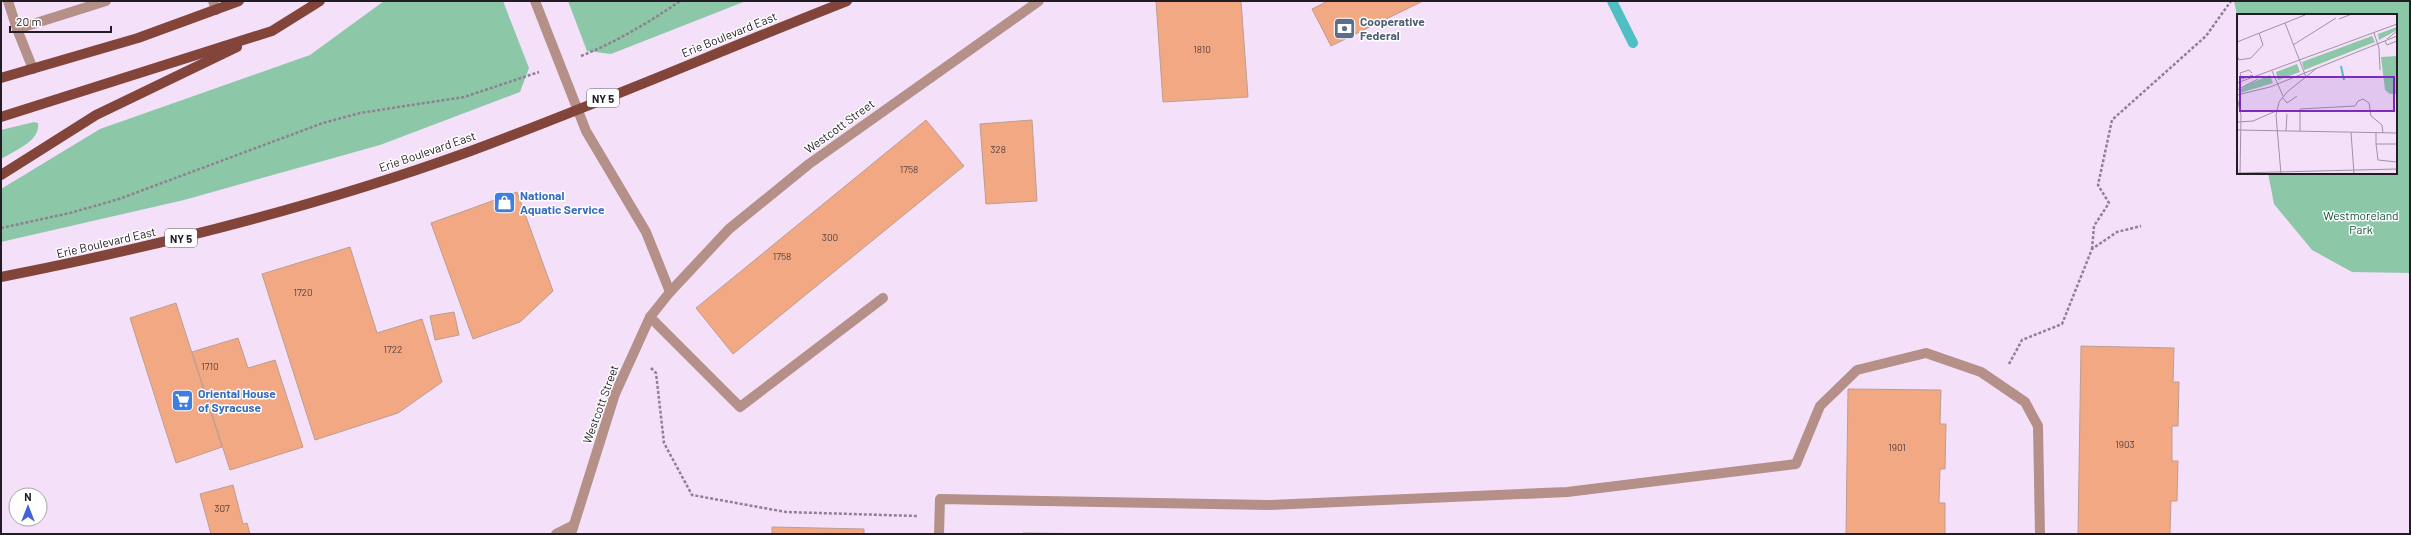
<svg xmlns="http://www.w3.org/2000/svg" width="2411" height="535" font-family="Barlow,sans-serif">
<style>
.green{fill:#8cc7a8}
.lines{fill:none;stroke-linecap:round;stroke-linejoin:round}
.stream{stroke:#4ec0c4;stroke-width:10}
.building{fill:#f3a884;stroke:#bb9e91}
.path{stroke:#8f8192;stroke-width:2.5;stroke-dasharray:3 2;stroke-linecap:butt}
.service{stroke:#b49088;stroke-width:10}
.minor{stroke:#b49088;stroke-width:10}
.tertiary{stroke:#b49088;stroke-width:10}
.primary{stroke:#83453a;stroke-width:10}
.labels{text-anchor:middle;dominant-baseline:central;stroke-width:3;stroke-linejoin:round;paint-order:stroke}
.number-label{font-size:10px;fill:#573f3d}
.shield{fill:#fff;stroke:#656066;stroke-width:1}
.shield-label{font-size:11px;font-weight:bold;fill:#231c25}
.service-label{font-size:12px;font-weight:bold;fill:#4e5e75;stroke:#fff;text-anchor:start}
.street-label{font-size:12px;fill:#231c25;stroke:#fff}
.shop-label{font-size:12px;font-weight:bold;fill:#366cbe;stroke:#fff;text-anchor:start}
.park-label{font-size:12px;fill:#0e5036;stroke:#fff}
.inset-river{fill:none;stroke:#4ec0c4;stroke-width:2}
.inset-road{fill:none;stroke:#a092a4;stroke-width:1}
.view{fill:#7b2cbf;fill-opacity:0.15;stroke:#7b2cbf;stroke-width:2}
.inset-edge{fill:none;stroke:#231c25;stroke-width:2}
</style>
<rect width="100%" height="100%" fill="#f4e1f9"/>
<g class="green">
<path d="M384 1H503L529 68 520 92 380 145 184 200 1 242V189L100 129 310 55Z"/>
<path d="M568 1H746L611 54 587 51Z"/>
<path d="M2234 1H2410V273L2352 272 2312 250 2274 204 2268 173H2396V15H2238V20Z"/>
<path d="M34 122 38 123C41 141 14 151 1 159V130Z"/>
</g>
<g class="lines">
<path class="stream" d="M1612 1 1633 43"/>
</g>
<g class="building">
<path d="M1156 1H1241L1248 97 1163 102Z"/>
<path d="M1328 1H1423L1331 46 1312 9Z"/>
<path d="M926 120 964 166 733 354 696 308Z"/>
<path d="M1032 120 1037 201 986 204 980 124Z"/>
<path d="M517 192 553 291 520 322 473 339 431 223Z"/>
<path d="M350 247 377 333 422 319 442 382 398 413 315 440 262 274Z"/>
<path d="M176 303 222 447 176 463 130 318Z"/>
<path d="M454 312 459 335 435 340 430 316Z"/>
<path d="M238 338 248 368 275 360 303 447 230 470 192 352Z"/>
<path d="M2081 346 2174 348 2173 382H2179L2178 426H2172V461H2178L2177 501H2171L2170 534H2078Z"/>
<path d="M1848 389 1941 390 1940 424H1946L1945 469H1940L1939 503H1945V534H1846Z"/>
<path d="M233 485 243 524 247 523 250 534H211L200 494Z"/>
<path d="M772 527 864 529V534H772Z"/>
<path d="M1023 533 1116 534H1023Z"/>
</g>
<g class="lines">
<g class="path">
<path d="M581 56C616 42 648 23 680 1"/>
<path d="M1 228 70 213 119 199 323 123 360 113 464 97 539 72"/>
<path d="M2092 249 2094 226 2109 203 2098 185 2112 120 2206 36 2231 1"/>
<path d="M2009 364 2022 340 2062 324 2092 249 2117 232 2141 226"/>
<path d="M651 368 656 373 664 443 692 495 786 512 917 516"/>
</g>
<g class="service">
<path d="M8 1 17 29 106 1"/>
<path d="M213 1 216 10"/>
<path d="M17 29 33 69"/>
<path d="M650 317 740 407 883 298"/>
<path d="M939 534 940 499 1269 505 1567 492 1796 464 1820 406 1857 370 1926 353 1981 372 2025 402 2038 426 2040 534"/>
</g>
<g class="minor">
<path d="M535 1 586 131 646 232 670 292"/>
<path d="M556 534 572 526"/>
</g>
<path class="tertiary" d="M571 534 615 394 650 317 670 292 729 229 809 164 1039 1"/>
<g class="primary">
<path d="M1 78 138 38 239 1"/>
<path d="M1 117 272 31 320 1"/>
<path d="M1 175 96 115 237 47"/>
<path d="M1 277C159 246 316 207 468 152 595 105 720 51 847 1"/>
</g>
</g>
<defs>
<symbol id="bank-square" viewBox="-11 -11 22 22"><rect x="-9" y="-9" width="18" height="18" rx="4" fill="#5c6f8a" stroke="#fff"/><path d="M-6-4H6V4H-6ZM0-2.3a2.3 2.3 0 1 0 0 4.6a2.3 2.3 0 1 0 0-4.6Z" fill="#fff"/></symbol>
<symbol id="shop-square" viewBox="-11 -11 22 22"><rect x="-9" y="-9" width="18" height="18" rx="4" fill="#3f7fe0" stroke="#fff"/><path d="M-5-2.5h2.3a2.7 3.5 0 0 1 5.4 0H5L5.5 6h-11ZM-1.5-2.5h3a1.5 2.3 0 0 0-3 0Z" fill="#fff"/></symbol>
<symbol id="supermarket-square" viewBox="-11 -11 22 22"><rect x="-9" y="-9" width="18" height="18" rx="4" fill="#3f7fe0" stroke="#fff"/><path d="M-6-5.5h2.5l.6 2H6L4.5 2H-2.5L-4.4-4H-6ZM-1.5 3.2a1.3 1.3 0 1 0 .1 0ZM3 3.2a1.3 1.3 0 1 0 .1 0Z" fill="#fff"/></symbol>
</defs>
<g fill-rule="evenodd">
<use href="#bank-square" x="1332" y="16" width="25" height="25"/>
<use href="#shop-square" x="492" y="190" width="25" height="25"/>
<use href="#supermarket-square" x="170" y="388" width="25" height="25"/>
</g>
<g class="labels">
<g class="number-label">
<text x="1202" y="49">1810</text>
<text x="998" y="149">328</text>
<text x="909" y="169">1758</text>
<text x="830" y="237">300</text>
<text x="782" y="256">1758</text>
<text x="303" y="292">1720</text>
<text x="393" y="349">1722</text>
<text x="210" y="366">1710</text>
<text x="2125" y="444">1903</text>
<text x="1897" y="447">1901</text>
<text x="222" y="508">307</text>
</g>
<g class="shield">
<rect x="587" y="89" width="32" height="18" rx="3"/>
<rect x="165" y="229" width="32" height="18" rx="3"/>
</g>
<g class="shield-label">
<text x="603" y="98">NY 5</text>
<text x="181" y="238">NY 5</text>
</g>
<g class="service-label">
<text x="1360" y="21">Cooperative<tspan x="1360" dy="14">Federal</tspan></text>
</g>
<g class="street-label">
<text transform="translate(729 34) rotate(-22)">Erie Boulevard East</text>
<text transform="translate(839 126) rotate(-36)">Westcott Street</text>
<text transform="translate(427 151) rotate(-19)">Erie Boulevard East</text>
<text transform="translate(106 242) rotate(-13)">Erie Boulevard East</text>
<text transform="translate(600 404) rotate(-70)">Westcott Street</text>
</g>
<g class="shop-label">
<text x="520" y="195">National<tspan x="520" dy="14">Aquatic Service</tspan></text>
<text x="198" y="393">Oriental House<tspan x="198" dy="14">of Syracuse</tspan></text>
</g>
<g class="park-label">
<text x="2361" y="215">Westmoreland<tspan x="2361" dy="14">Park</tspan></text>
</g>
</g>
<g transform="translate(2237 14)">
<rect width="160" height="160" fill="#f4e1f9"/>
<path d="M160 13V16L142 26 141 20ZM135 22 138 28 67 56 65 48ZM160 42V80H153L148 76 144 43ZM60 50 63 58 41 66 39 58ZM33 61 36 69 3 79 2 76 10 71Z" fill="#8cc7a8"/>
<path class="inset-river" d="M104 52 107 66"/>
<path class="inset-road" d="M102 5 115 0M48 9 69 63M137 19 142 34 143 56M150 25 160 17M148 27 150 31 160 27M0 28 68 1M56 31 99 4M0 41 2 46 14 44 26 31 22 19M35 57 46 82M15 59 12 56 3 59 5 65 16 61M0 69 160 10M0 76 21 65M0 81 33 73 160 22M0 83 4 101 3 160M45 83 50 89 60 82M0 108 16 107 39 97M0 116 160 119M49 117 50 100M63 117V95L118 92 121 87 126 85 132 89 134 102 145 111 146 119M114 118 117 160M139 119V130H160M139 130 141 146 160 148M0 159 160 155M44 160 39 101 42 88 50 78 80 54"/>
<path class="view" d="M3 63H157V97H3Z"/>
<rect width="160" height="160" class="inset-edge"/>
</g>
<rect width="2411" height="535" fill="none" stroke="#231c25" stroke-width="4"/>
<g transform="translate(28 507)"><circle r="19" fill="#ffffff" stroke="#a7a4a8"/>
<path d="M0-3L7 15L0 10L-7 15Z" fill="#4463d6"/>
<text y="-6" font-size="11" font-weight="bold" text-anchor="middle" fill="#231c25">N</text>
</g>
<path d="M10 26v6h101v-6" fill="none" stroke="#231c25" stroke-width="2"/>
<text x="16" y="26" font-size="12" fill="#231c25" stroke="#ffffff" stroke-width="3" paint-order="stroke">20 m</text>
</svg>
